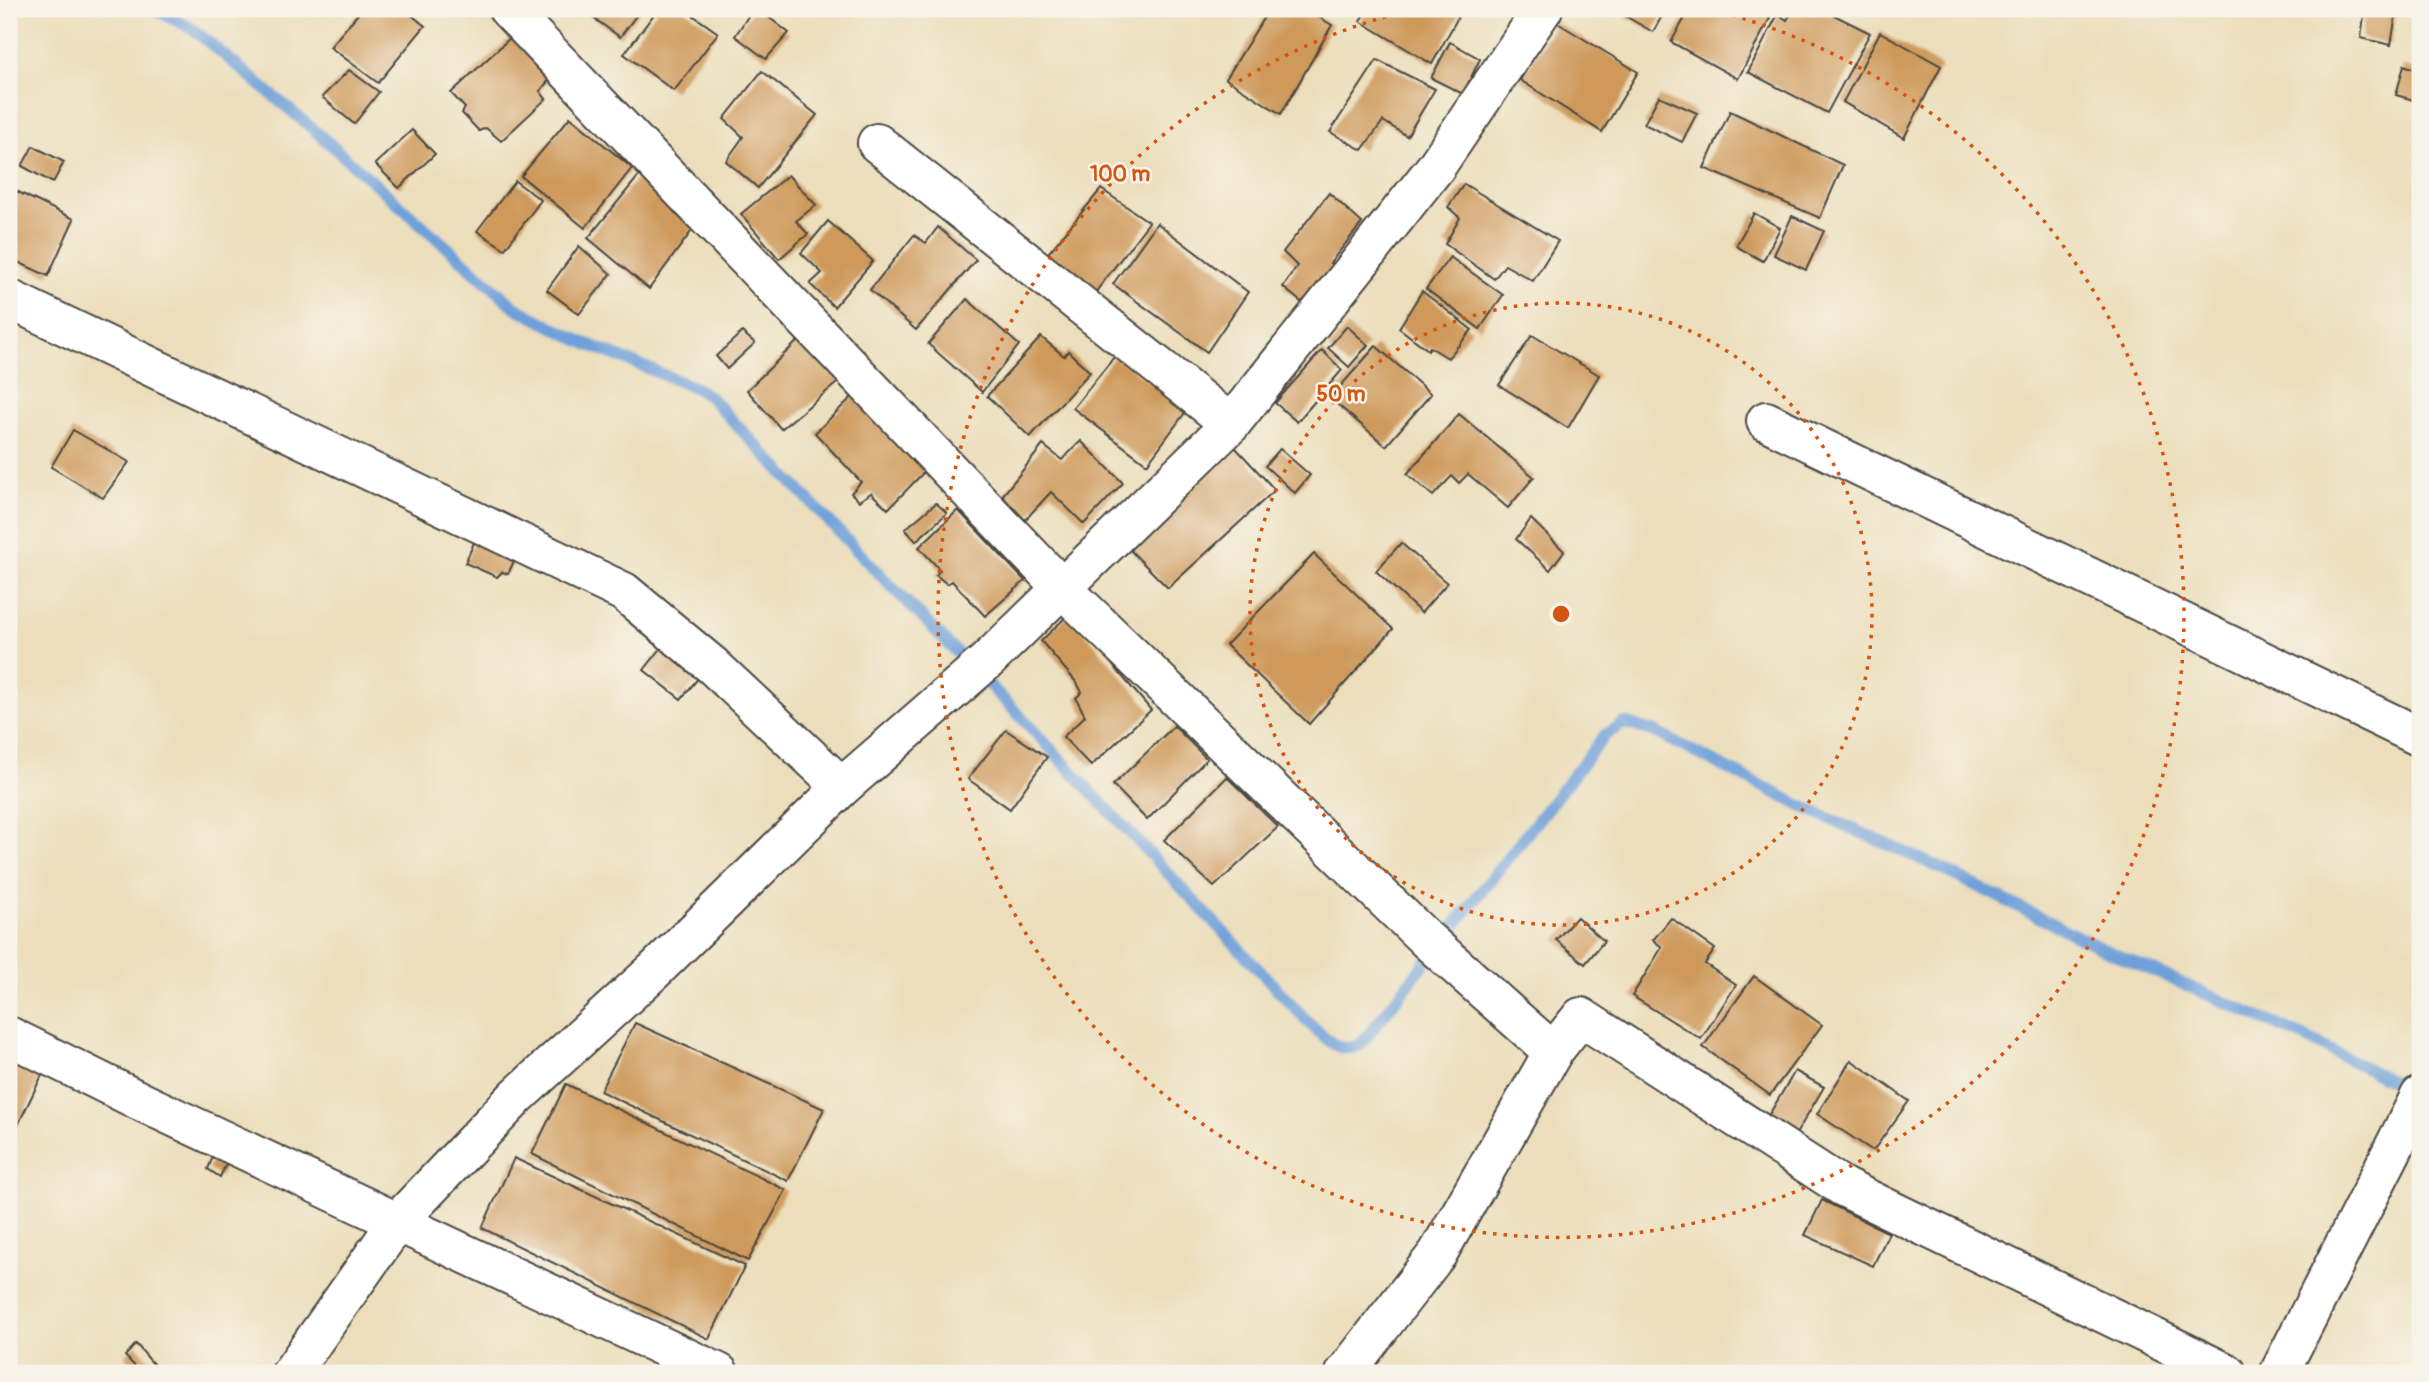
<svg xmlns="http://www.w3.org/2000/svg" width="2429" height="1382" font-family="Pangolin,sans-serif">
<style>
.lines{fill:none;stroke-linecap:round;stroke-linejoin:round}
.stream{stroke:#6fa0d9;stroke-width:12}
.building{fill:#ce995a}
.minor-casing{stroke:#484641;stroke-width:42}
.minor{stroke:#fff;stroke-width:38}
.ring{fill:none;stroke:#d5540f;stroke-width:3.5;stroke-dasharray:3.5 7}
.centre{fill:#d5540f;stroke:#f7f3e8;stroke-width:3.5}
.ring-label{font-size:21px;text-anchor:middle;font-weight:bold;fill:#d5540f;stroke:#f7f3e8;stroke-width:5;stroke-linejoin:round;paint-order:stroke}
</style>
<rect width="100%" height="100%" fill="#f7f3e8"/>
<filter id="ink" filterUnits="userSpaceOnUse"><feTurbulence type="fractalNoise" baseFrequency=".0143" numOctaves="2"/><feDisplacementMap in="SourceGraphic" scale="14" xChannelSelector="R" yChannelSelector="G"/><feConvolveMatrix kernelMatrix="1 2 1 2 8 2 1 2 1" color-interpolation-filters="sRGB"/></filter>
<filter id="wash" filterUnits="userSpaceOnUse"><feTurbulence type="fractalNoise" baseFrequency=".00686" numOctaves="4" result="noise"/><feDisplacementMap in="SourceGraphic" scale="28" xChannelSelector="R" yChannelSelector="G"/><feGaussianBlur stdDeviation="1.57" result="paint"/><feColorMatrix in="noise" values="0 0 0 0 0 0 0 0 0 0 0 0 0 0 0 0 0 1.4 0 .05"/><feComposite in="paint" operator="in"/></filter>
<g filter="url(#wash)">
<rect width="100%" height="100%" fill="#ecdebb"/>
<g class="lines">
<path class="stream" d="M153 9 193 29 313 129 516 308 580 341 696 388 710 397 887 582 1015 711 1312 1026C1328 1039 1338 1055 1360 1045L1605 735 1624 723 1653 731 1801 806 1938 867 2103 949 2300 1035 2418 1094"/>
</g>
<g id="blocks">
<g class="building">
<path d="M362 9H404L425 26 378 83 330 47Z"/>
<path d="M581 9H641L620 37Z"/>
<path d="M658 9H684L718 33 674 91 624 54Z"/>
<path d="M753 9H758L789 33 766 59 735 36Z"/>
<path d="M1269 9H1305L1332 25 1281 114 1226 79Z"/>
<path d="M1367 9H1460L1462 10 1432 64 1360 21Z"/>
<path d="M1613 9H1666L1653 32Z"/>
<path d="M1690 9H1753L1770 18 1738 79 1671 42Z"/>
<path d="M1794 9H1822L1870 33 1827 113 1748 72 1778 14 1787 20Z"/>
<path d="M2365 9H2397L2391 45 2361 38Z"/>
<path d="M1556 22 1638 72 1602 132 1520 80Z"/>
<path d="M1880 32 1941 66 1904 138 1843 102Z"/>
<path d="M511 37 551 78 540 91 546 99 501 141 486 128 479 131 462 113 465 108 451 93Z"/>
<path d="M1450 42 1480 59 1463 94 1431 78Z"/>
<path d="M1377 60 1435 89 1407 136 1383 121 1362 150 1330 132Z"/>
<path d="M2404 65 2420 71V102L2396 95Z"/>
<path d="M349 70 379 92 354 124 322 97Z"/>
<path d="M762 71 817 115 758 188 726 161 743 137 724 119Z"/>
<path d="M1659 96 1697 113 1682 142 1644 124Z"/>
<path d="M1730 111 1843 165 1820 218 1704 168Z"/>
<path d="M570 117 632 168 585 228 521 176Z"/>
<path d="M412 130 435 154 399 188 375 164Z"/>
<path d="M33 146 64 162 53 183 22 166Z"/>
<path d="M642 172 696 225 649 289 588 238Z"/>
<path d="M788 175 816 205 796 221 808 234 779 259 741 214Z"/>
<path d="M515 181 541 200 505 249 477 231Z"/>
<path d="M1464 184 1558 241 1533 281 1505 265 1494 279 1445 244 1460 218 1448 207Z"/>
<path d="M1101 189 1149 222 1094 294 1045 257Z"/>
<path d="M14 190 74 219 48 276 9 258V200Z"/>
<path d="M1329 193 1362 223 1330 263 1341 271 1301 302 1283 287 1297 266 1283 252Z"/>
<path d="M1754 213 1780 228 1763 261 1736 246Z"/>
<path d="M1792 216 1824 231 1806 270 1774 255Z"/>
<path d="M828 221 873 261 834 307 810 284 822 273 801 253Z"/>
<path d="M1157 223 1248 292 1207 352 1113 284Z"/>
<path d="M938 227 976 260 916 330 870 290 914 235 926 243Z"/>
<path d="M579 246 611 274 579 314 547 290Z"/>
<path d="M1450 257 1503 295 1480 329 1426 289Z"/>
<path d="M1422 291 1472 330 1448 358 1430 347 1428 350 1399 328Z"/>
<path d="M967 299 1019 345 982 392 928 344Z"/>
<path d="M1347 326 1368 345 1349 367 1328 348Z"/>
<path d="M742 332 755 343 727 369 716 356Z"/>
<path d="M1532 335 1599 375 1568 428 1499 385Z"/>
<path d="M803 336 842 379 781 429 747 390Z"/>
<path d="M1041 337 1064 356 1068 351 1090 372 1030 437 987 396Z"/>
<path d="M1376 346 1431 394 1386 446 1330 398Z"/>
<path d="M1322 350 1342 370 1297 422 1275 403Z"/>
<path d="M1115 356 1187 410 1147 464 1073 408Z"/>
<path d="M854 395 928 468 888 509 871 493 859 501 851 493 861 482 815 433Z"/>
<path d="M1459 414 1534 477 1508 508 1468 474 1459 483 1452 476 1433 496 1407 474Z"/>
<path d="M73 430 129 462 103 498 51 467Z"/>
<path d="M1081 441 1123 483 1084 524 1051 492 1025 520 1002 496 1043 445 1062 460Z"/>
<path d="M1235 447 1275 490 1168 588 1129 549Z"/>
<path d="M1280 449 1310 475 1295 493 1265 466Z"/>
<path d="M936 503 947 513 916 541 905 529Z"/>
<path d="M958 510 1025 581 985 616 952 581 947 584 936 575 940 570 919 547Z"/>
<path d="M1531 519 1564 551 1550 570 1516 539Z"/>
<path d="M476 538 517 555 508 574 502 572 497 577 465 563Z"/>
<path d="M1401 543 1447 583 1421 613 1376 571Z"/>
<path d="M1314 554 1393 629 1309 724 1226 645Z"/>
<path d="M1069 614 1151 710 1091 766 1063 737 1085 716 1076 698 1082 692 1077 683 1041 641Z"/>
<path d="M667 641 705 670 681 699 644 670Z"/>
<path d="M1174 726 1207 759 1147 820 1113 785Z"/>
<path d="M1006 730 1047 757 1010 809 968 779Z"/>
<path d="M1227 777 1278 827 1214 887 1164 840Z"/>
<path d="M1577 917 1604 941 1585 964 1556 940Z"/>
<path d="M1671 918 1715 949 1705 964 1736 985 1701 1039 1632 996 1662 947 1653 940Z"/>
<path d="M1754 976 1822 1025 1770 1095 1703 1047Z"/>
<path d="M635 1023 824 1109 788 1181 600 1091Z"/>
<path d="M9 1054 44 1071 16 1129 9 1125Z"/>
<path d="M1851 1060 1909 1101 1873 1151 1817 1114Z"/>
<path d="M1795 1071 1824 1087 1796 1134 1767 1118Z"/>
<path d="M566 1084 786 1190 748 1261 532 1154Z"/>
<path d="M214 1154 228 1160 220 1177 208 1169Z"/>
<path d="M514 1158 745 1266 709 1339 482 1228Z"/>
<path d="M1822 1200 1889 1233 1873 1266 1805 1235Z"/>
<path d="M136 1344 161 1373H141L125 1356Z"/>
</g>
</g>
</g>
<g filter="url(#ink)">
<use href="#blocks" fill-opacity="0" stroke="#484641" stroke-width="2"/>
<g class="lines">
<defs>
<g id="minor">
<path d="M508 9 1061 587 1426 939 1553 1052"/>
<path d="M877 143 1231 424"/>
<path d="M9 299 624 592 713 666 842 787"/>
<path d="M1766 421 2420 737"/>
<path d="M9 1036 144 1103 719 1373"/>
<path d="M291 1373 398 1221 517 1096 655 970 842 787 988 660 1231 424 1435 168 1543 9"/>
<path d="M1345 1373 1438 1253 1553 1052 1581 1017 1843 1187 2227 1373"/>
<path d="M2279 1373 2420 1096"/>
</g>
</defs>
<use href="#minor" class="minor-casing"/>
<use href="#minor" class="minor"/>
</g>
</g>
<g class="ring">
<circle cx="1561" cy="614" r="311"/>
<path d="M1712 10A623 623 0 1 1 1410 10"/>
</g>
<circle cx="1561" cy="614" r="10" class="centre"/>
<g class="ring-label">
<text x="1120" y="181">100 m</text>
<text x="1341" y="401">50 m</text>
</g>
<rect width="2429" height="1382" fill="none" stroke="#f7f3e8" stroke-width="35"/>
</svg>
